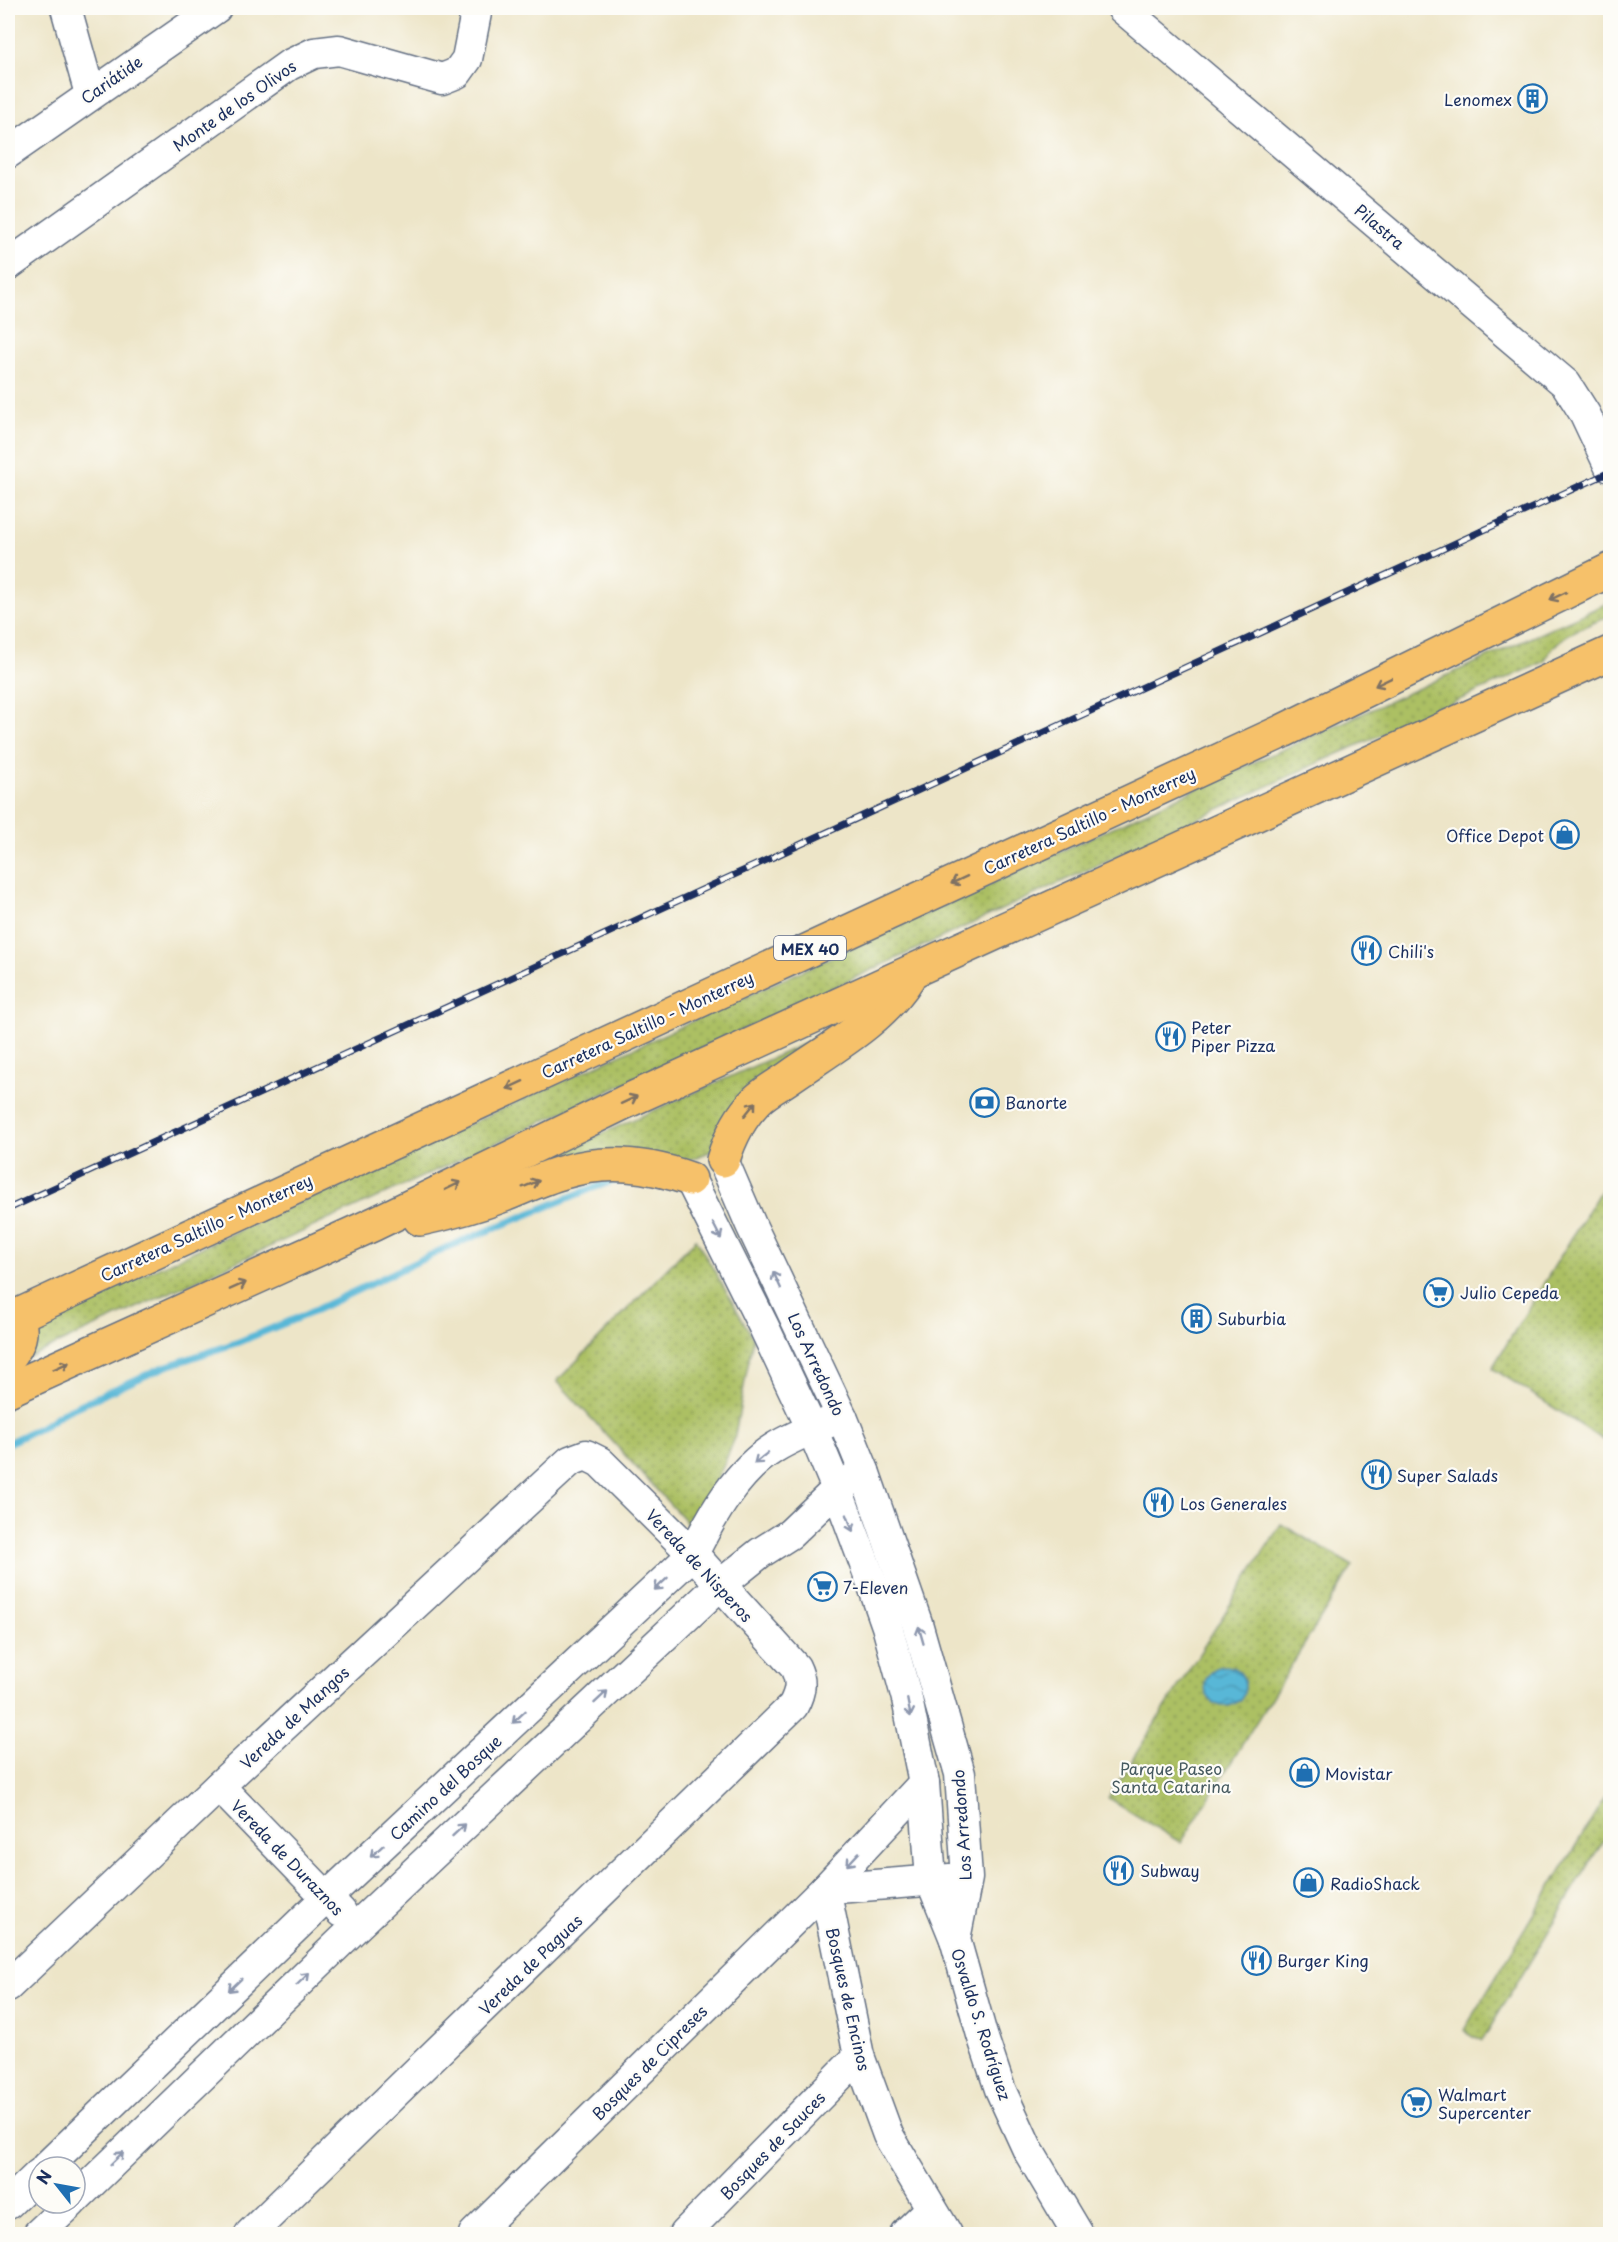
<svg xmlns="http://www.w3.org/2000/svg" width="1618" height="2242" font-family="'Playpen Sans',sans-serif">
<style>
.green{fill:url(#green-dots);stroke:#647861;stroke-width:1.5}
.water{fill:url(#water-waves);stroke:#3a739a;stroke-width:1.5}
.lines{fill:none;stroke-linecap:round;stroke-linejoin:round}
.stream{stroke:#59b7d7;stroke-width:7}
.minor-casing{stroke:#646f83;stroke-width:33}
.major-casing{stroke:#646f83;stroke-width:36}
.minor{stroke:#fff;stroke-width:30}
.major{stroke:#f6c16b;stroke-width:33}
.rail-casing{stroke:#1b2f5e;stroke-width:7}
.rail{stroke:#fdfcf7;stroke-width:4.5;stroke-dasharray:14;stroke-linecap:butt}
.oneway{stroke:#7e7164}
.oneway2{stroke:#8d97ae}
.labels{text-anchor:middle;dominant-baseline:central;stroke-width:4.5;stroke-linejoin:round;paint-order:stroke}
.shield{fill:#fdfcf7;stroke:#5f6c8c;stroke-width:1.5}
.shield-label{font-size:15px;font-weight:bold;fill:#1b2f5e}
.street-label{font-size:16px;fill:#1b2f5e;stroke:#fdfcf7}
.poi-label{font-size:16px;fill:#1b2f5e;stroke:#fdfcf7;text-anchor:start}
.park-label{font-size:16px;fill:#465a60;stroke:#fdfcf7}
</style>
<defs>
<pattern id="green-dots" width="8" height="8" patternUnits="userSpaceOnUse" patternTransform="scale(1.5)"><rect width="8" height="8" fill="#acc064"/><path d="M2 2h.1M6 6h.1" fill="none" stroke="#8b9c56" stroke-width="1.8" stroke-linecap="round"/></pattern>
<pattern id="water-waves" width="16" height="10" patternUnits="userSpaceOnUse" patternTransform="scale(1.5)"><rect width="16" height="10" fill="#59b7d7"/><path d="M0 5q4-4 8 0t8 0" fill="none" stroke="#4995b2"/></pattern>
</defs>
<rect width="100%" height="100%" fill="#fdfcf7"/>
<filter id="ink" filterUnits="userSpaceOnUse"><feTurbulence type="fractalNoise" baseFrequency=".0167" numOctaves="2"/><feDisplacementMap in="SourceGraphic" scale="12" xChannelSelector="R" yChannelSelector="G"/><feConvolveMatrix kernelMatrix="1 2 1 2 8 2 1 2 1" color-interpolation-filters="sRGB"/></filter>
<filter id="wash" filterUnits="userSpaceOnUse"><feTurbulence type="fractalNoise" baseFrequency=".008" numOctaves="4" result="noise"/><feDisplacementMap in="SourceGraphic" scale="24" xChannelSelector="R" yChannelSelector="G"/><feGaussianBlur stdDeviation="1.35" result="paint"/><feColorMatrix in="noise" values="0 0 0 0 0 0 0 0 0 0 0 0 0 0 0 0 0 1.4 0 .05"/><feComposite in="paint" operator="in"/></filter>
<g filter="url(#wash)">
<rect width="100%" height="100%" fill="#ede5c8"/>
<g class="green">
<path d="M1610 602V616C1583 628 1557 633 1544 662L1309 767 755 1024 25 1359C35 1347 37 1340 36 1324L1235 771Z"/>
<path d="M840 1028 714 1150 682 1163 461 1196Z"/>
<path d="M1610 1175V1444L1492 1368Z"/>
<path d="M696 1239 753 1338 734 1440 714 1488 689 1525 557 1381Z"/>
<path d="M1281 1524 1353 1566 1181 1843 1108 1798Z"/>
<path d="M1610 1789V1830L1482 2041 1464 2030Z"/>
</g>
<circle class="water" cx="1225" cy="1686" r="20"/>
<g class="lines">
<path class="stream" d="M8 1443 47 1424 62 1413 164 1367 236 1343 305 1315 448 1247 590 1189 613 1181H618"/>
</g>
</g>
<g filter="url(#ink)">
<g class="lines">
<defs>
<g id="minor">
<path d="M66 8 90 94"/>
<path d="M1122 8 1566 384 1585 414 1610 467"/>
<path d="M8 153 216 8"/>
<path d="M8 265 289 65 314 53 339 50 442 79 457 73 467 59 477 8"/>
<path d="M723 1160 751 1225 842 1417 864 1471 917 1623 960 1774 967 1878 955 1939"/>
<path d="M690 1179 763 1325 812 1429 837 1489 873 1586 887 1626 907 1699 924 1783 931 1880 955 1939 982 2035 1000 2089 1028 2150 1078 2234"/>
<path d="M219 1786 341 1912"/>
<path d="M825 1889 859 2056 888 2135 947 2234"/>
<path d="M825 1889 950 1879"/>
<path d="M8 1986 219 1786 570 1461 586 1455 600 1462 693 1554 795 1667C802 1681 801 1691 793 1706L250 2234"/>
<path d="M46 2167 327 1897 693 1554C712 1515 737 1471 774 1448 795 1435 820 1426 842 1417"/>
<path d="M75 2199 356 1927 720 1585 760 1553 790 1534 837 1489 864 1471"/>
<path d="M8 2204 39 2174"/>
<path d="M38 2234 71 2203"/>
<path d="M474 2234 825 1889 924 1783"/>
<path d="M684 2234 859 2056"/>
<path d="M905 2234 931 2209"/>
</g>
<g id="major">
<path d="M723 1160C730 1137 740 1117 757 1100 766 1091 780 1084 791 1076 831 1048 881 1021 908 978"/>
<path d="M420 1219C448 1213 478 1205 504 1195 524 1187 543 1178 564 1172 607 1159 648 1164 690 1179"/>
<path d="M8 1320 1283 731 1610 570"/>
<path d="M8 1358C18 1346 25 1331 16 1316"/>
<path d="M8 1390 374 1224 623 1103 1610 653"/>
</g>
</defs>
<use href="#minor" class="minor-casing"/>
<use href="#major" class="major-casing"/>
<use href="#minor" class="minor"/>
<use href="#major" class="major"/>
<defs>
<path id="rail" d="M8 1209 1610 472"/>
</defs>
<use href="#rail" class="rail-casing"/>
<use href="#rail" class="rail"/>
</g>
<defs><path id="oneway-shaft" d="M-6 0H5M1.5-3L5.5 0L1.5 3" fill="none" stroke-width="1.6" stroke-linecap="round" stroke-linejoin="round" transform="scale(1.5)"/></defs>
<g class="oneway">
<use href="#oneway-shaft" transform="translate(1558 596) rotate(154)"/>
<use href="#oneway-shaft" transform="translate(1383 682) rotate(154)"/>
<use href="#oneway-shaft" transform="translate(959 880) rotate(155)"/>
<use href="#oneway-shaft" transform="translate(515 1085) rotate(155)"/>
<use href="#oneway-shaft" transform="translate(629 1100) rotate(-25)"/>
<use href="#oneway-shaft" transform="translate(750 1109) rotate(-51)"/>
<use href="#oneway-shaft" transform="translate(531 1184) rotate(-22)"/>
<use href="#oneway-shaft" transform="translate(453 1186) rotate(-26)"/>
<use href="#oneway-shaft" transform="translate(238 1286) rotate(-24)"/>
<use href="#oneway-shaft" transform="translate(61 1366) rotate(-24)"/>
</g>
<g class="oneway2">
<use href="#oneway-shaft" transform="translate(717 1231) rotate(63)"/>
<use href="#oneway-shaft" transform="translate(777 1280) rotate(-115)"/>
<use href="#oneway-shaft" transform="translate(761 1458) rotate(141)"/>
<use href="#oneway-shaft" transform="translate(850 1523) rotate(70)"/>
<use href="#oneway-shaft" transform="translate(661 1584) rotate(137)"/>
<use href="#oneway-shaft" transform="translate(921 1635) rotate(-106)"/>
<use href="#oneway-shaft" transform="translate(601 1697) rotate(-43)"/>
<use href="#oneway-shaft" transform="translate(909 1708) rotate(79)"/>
<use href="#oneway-shaft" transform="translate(519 1717) rotate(137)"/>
<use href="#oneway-shaft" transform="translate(459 1830) rotate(-43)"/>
<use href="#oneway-shaft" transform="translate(377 1851) rotate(137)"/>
<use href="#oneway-shaft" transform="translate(853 1859) rotate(133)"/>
<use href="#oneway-shaft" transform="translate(303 1979) rotate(-44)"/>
<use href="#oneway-shaft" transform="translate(235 1985) rotate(136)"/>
<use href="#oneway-shaft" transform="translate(117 2158) rotate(-44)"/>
</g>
</g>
<defs>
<symbol id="building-ring" viewBox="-11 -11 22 22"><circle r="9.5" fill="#fdfcf7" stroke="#1f6fb2" stroke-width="1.5"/><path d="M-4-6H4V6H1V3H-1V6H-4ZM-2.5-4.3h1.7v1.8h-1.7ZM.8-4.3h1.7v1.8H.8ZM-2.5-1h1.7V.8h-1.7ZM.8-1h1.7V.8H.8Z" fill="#1f6fb2"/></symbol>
<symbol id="shop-ring" viewBox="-11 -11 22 22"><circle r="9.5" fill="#fdfcf7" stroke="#1f6fb2" stroke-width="1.5"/><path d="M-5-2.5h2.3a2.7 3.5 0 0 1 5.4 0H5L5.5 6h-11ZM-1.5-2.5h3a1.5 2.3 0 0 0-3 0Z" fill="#1f6fb2"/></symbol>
<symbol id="restaurant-ring" viewBox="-11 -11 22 22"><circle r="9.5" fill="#fdfcf7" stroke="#1f6fb2" stroke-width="1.5"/><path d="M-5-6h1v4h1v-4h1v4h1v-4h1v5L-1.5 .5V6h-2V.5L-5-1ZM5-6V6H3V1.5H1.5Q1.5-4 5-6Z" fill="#1f6fb2"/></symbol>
<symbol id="bank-ring" viewBox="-11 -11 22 22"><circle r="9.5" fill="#fdfcf7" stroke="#1f6fb2" stroke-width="1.5"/><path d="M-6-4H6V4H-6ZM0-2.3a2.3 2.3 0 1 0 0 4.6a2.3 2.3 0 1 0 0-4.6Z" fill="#1f6fb2"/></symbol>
<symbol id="supermarket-ring" viewBox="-11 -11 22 22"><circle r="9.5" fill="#fdfcf7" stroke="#1f6fb2" stroke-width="1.5"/><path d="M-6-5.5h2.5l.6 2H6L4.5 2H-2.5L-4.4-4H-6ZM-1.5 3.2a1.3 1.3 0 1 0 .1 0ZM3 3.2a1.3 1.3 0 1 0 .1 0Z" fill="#1f6fb2"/></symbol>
</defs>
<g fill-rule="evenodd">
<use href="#building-ring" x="1516" y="82" width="33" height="33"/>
<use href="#shop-ring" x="1548" y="818" width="33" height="33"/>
<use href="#restaurant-ring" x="1350" y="934" width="33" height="33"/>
<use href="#restaurant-ring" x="1154" y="1020" width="33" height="33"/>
<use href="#bank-ring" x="968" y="1086" width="33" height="33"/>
<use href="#supermarket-ring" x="1422" y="1276" width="33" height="33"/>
<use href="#building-ring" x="1180" y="1302" width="33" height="33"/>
<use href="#restaurant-ring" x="1360" y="1458" width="33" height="33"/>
<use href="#restaurant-ring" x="1142" y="1486" width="33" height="33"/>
<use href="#supermarket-ring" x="806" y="1570" width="33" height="33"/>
<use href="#shop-ring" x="1288" y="1756" width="33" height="33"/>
<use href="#restaurant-ring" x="1102" y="1854" width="33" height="33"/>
<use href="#shop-ring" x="1292" y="1866" width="33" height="33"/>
<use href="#restaurant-ring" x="1240" y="1944" width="33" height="33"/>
<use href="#supermarket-ring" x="1400" y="2086" width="33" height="33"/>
</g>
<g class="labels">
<rect class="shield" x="774" y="936" width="72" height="24" rx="4.5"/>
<g class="shield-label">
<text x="810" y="948">MEX 40</text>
</g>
<g class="street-label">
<text transform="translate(111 79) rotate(-35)">Cariátide</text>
<text transform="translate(234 105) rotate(-35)">Monte de los Olivos</text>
<text transform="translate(1380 226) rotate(40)">Pilastra</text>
<text transform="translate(1089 820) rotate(-25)">Carretera Saltillo - Monterrey</text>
<text transform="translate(647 1024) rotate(-25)">Carretera Saltillo - Monterrey</text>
<text transform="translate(206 1227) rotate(-25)">Carretera Saltillo - Monterrey</text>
<text transform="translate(817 1364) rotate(65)">Los Arredondo</text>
<text transform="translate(700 1565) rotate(47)">Vereda de Nisperos</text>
<text transform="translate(294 1717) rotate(-43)">Vereda de Mangos</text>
<text transform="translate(445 1787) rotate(-43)">Camino del Bosque</text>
<text transform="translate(961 1825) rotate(-94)">Los Arredondo</text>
<text transform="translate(288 1857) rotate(46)">Vereda de Duraznos</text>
<text transform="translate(530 1964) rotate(-44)">Vereda de Paguas</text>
<text transform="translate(849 1999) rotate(77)">Bosques de Encinos</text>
<text transform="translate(982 2024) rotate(72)">Osvaldo S. Rodríguez</text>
<text transform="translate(649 2062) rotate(-45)">Bosques de Cipreses</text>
<text transform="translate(772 2145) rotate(-46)">Bosques de Sauces</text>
</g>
<g class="poi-label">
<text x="1512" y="99" text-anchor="end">Lenomex</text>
<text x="1544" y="835" text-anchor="end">Office Depot</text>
<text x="1388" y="951">Chili's</text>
<text x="1191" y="1027">Peter<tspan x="1191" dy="18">Piper Pizza</tspan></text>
<text x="1005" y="1102">Banorte</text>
<text x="1460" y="1292">Julio Cepeda</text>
<text x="1217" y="1318">Suburbia</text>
<text x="1397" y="1475">Super Salads</text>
<text x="1180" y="1503">Los Generales</text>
<text x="843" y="1587">7-Eleven</text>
<text x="1325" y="1773">Movistar</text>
<text x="1140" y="1870">Subway</text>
<text x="1330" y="1883">RadioShack</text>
<text x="1277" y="1960">Burger King</text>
<text x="1438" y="2094">Walmart<tspan x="1438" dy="18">Supercenter</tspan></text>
</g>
<g class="park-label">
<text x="1171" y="1768">Parque Paseo<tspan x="1171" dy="18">Santa Catarina</tspan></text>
</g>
</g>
<rect width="1618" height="2242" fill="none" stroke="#fdfcf7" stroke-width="30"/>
<g transform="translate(57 2185) rotate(301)"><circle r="28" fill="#fdfcf7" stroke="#a3aaba" stroke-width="1.5"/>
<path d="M0-4.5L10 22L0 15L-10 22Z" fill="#1f6fb2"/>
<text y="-9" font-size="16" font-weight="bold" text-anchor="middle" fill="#1b2f5e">N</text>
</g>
</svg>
